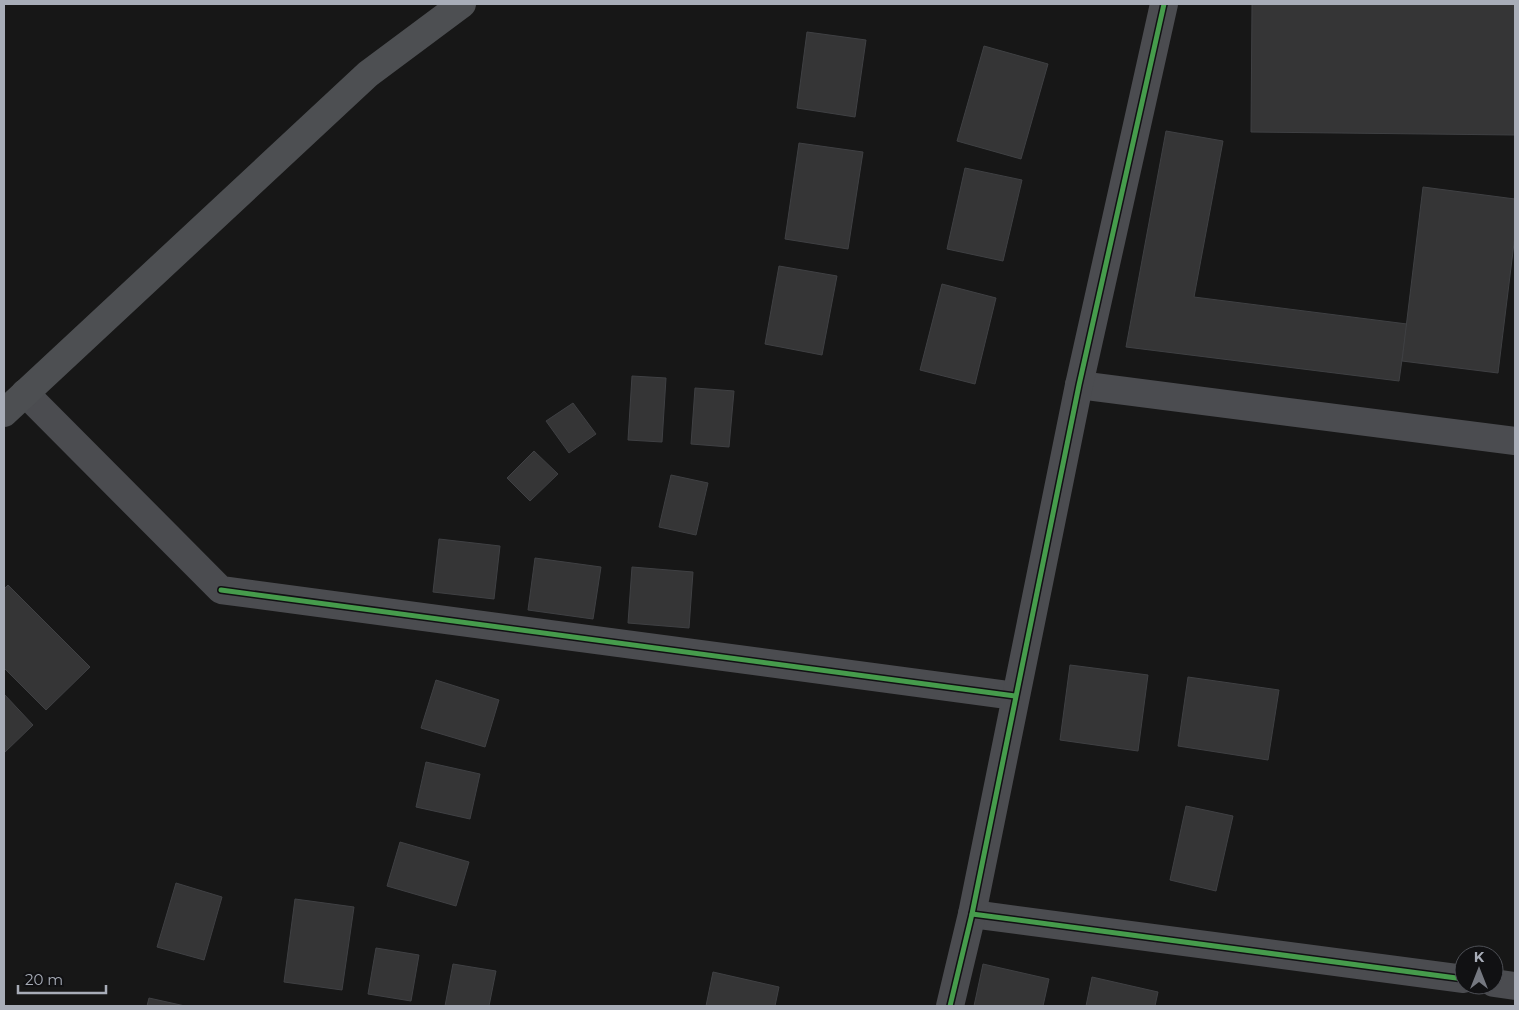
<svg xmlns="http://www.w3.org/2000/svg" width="1519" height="1010" font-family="Montserrat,sans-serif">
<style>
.building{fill:#353536;stroke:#3f4043}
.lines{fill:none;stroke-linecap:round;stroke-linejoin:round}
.minor{stroke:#4b4c50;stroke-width:28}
.major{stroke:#4d4f52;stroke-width:28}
.cycleway-casing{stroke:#111113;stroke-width:8}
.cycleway{stroke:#469c4c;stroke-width:5}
</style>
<rect width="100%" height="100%" fill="#171717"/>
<g class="building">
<path d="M1252 4H1515V135L1251 132Z"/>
<path d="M807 32 866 40 855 117 797 108Z"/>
<path d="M984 46 1048 64 1021 159 957 141Z"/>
<path d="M1166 131 1223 141 1194 297 1407 324 1399 381 1126 347Z"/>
<path d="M799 143 863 152 848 249 785 239Z"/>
<path d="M965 168 1022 180 1003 261 947 249Z"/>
<path d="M1423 187 1515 199V235L1498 373 1402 361Z"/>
<path d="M779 266 837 276 822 355 765 344Z"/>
<path d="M942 284 996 298 975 384 920 370Z"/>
<path d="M632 376 666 378 662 442 628 440Z"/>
<path d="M695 388 734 391 729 447 691 444Z"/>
<path d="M573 403 596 434 569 453 546 421Z"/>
<path d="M534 451 558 474 530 501 507 478Z"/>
<path d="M671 475 708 483 696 535 659 527Z"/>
<path d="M439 539 500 546 494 599 433 592Z"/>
<path d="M535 558 601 567 593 619 528 610Z"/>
<path d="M632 567 693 572 689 628 628 623Z"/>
<path d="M8 585 90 667 46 710 4 668V589Z"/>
<path d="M1070 665 1148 675 1138 751 1060 740Z"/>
<path d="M1188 677 1279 690 1268 760 1178 746Z"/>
<path d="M436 680 499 700 485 747 421 728Z"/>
<path d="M4 694 33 725 4 753Z"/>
<path d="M426 762 480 774 470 819 416 807Z"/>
<path d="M1186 806 1233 816 1216 891 1170 880Z"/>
<path d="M400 842 469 862 456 906 387 886Z"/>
<path d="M176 883 222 897 204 960 157 947Z"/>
<path d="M295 899 354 907 342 990 284 982Z"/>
<path d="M376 948 419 955 411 1001 368 994Z"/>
<path d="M453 964 496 971 489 1006H445Z"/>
<path d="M983 964 1049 979 1043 1006H974Z"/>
<path d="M713 972 779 987 775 1006H706Z"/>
<path d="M1092 977 1158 992 1155 1006H1086Z"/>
<path d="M149 998 185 1006H147Z"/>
</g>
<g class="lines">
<g class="minor">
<path d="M1079 385 1515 441"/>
<path d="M25 393 221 590 1015 696"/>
<path d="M972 914 1464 979"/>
<path d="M1494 983 1515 986"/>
<path d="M950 1006 972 914 1079 385 1164 4"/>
</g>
<path class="major" d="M4 413 368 74 462 4"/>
<defs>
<g id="cycleway">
<path d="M221 590 1015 696"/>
<path d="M972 914 1464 979"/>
<path d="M950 1006 972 914 1079 385 1164 4"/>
</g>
</defs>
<use href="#cycleway" class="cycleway-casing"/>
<use href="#cycleway" class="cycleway"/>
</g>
<rect width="1519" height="1010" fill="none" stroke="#a8adb8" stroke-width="10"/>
<g transform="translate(1479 970)"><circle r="24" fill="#111113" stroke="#4d4f55"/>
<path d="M0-4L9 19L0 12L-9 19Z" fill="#757880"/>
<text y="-8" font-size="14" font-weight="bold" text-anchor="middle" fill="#a8adb8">K</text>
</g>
<path d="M18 985v8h88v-8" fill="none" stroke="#a8adb8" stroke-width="2.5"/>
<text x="25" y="985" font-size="15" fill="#a8adb8" stroke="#111113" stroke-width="4" paint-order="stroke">20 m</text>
</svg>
